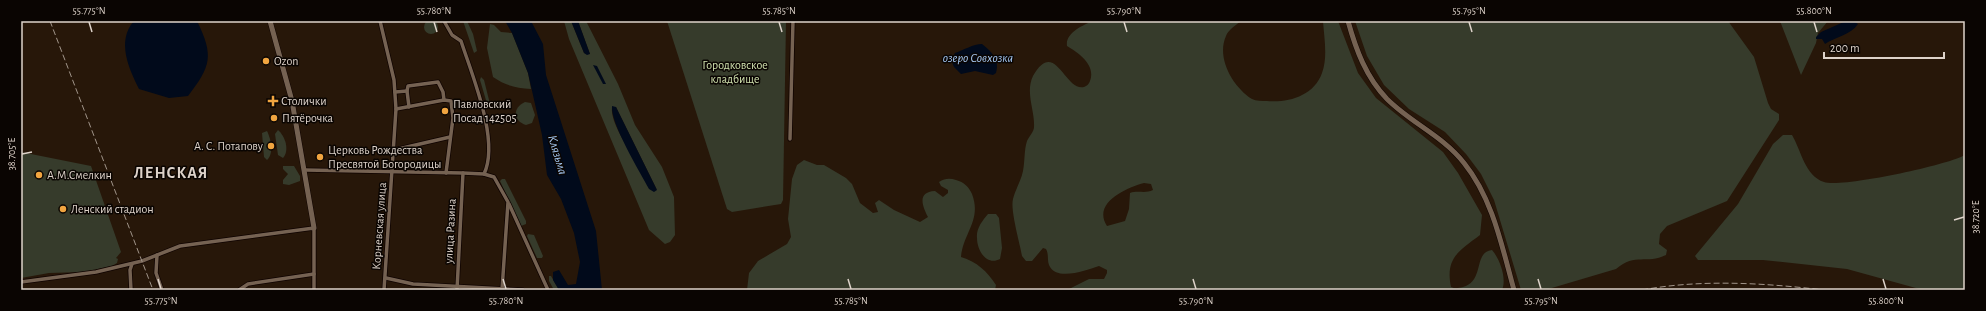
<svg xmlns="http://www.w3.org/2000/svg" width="1986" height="311" font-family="'Alegreya Sans',sans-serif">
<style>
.green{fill:#363b2b;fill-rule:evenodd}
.water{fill:#010a1b}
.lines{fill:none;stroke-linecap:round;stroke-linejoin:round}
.street-casing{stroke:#0f0300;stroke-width:5}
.secondary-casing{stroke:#0f0300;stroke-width:6}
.street{stroke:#756252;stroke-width:3.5}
.secondary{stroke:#756252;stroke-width:5}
.rail{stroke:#a1958a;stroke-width:1;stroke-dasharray:6 3;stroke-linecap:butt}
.ticks{fill:none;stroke:#ded3ca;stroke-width:1.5}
.poi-dot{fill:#f1a540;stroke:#0a0502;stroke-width:1.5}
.labels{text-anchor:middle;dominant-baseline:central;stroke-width:3;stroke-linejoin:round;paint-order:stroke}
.poi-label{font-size:12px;fill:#ded3ca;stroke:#0a0502;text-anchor:start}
.park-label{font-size:12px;fill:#d0e1ae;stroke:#0a0502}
.street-label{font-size:12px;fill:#ded3ca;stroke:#0a0502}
.water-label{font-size:13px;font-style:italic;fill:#a5c7f1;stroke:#0a0502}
.district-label{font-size:16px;font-weight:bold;letter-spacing:1px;fill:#ded3ca;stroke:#0a0502}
.neatline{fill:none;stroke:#ded3ca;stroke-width:1.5}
.ticks-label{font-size:10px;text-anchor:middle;fill:#ded3ca}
</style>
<rect width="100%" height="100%" fill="#271709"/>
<g class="green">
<circle cx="431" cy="27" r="7"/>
<path d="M463 21H467L473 34 477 51 474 53Z"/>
<path d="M564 21H571L584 53 590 54 578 21H586L618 84 635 125 662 167 674 197 675 235 670 242 665 244 649 230 569 39ZM612 107H616L657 190C645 173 609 127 612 107Z"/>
<path d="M667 21H786L783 200 781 204 732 212 727 209Z"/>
<path d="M1093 21H1241C1236 25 1228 30 1226 36 1216 58 1233 87 1252 99 1256 101 1262 101 1267 101 1288 103 1314 96 1322 73 1328 57 1324 37 1323 21H1338L1358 73 1376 98 1443 152 1458 173 1482 215 1480 235C1459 251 1445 258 1451 287 1456 289 1458 288 1463 287 1485 281 1473 252 1492 250 1500 259 1507 279 1502 290H1067L1089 279H1104L1107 273V270L1099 266C1087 270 1056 282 1049 265 1047 260 1049 254 1046 249L1043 248 1032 261H1026L1022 256C1020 244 1010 210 1013 199 1015 190 1021 181 1023 171 1025 161 1024 150 1027 141 1029 136 1034 132 1034 127 1035 111 1025 92 1033 76 1055 37 1065 92 1084 87 1087 86 1089 84 1090 81 1096 65 1079 53 1067 46 1065 33 1083 25 1093 21ZM1144 183 1151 184 1153 190C1145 194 1138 190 1130 193L1129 209 1125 221 1107 226C1092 203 1126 188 1144 183Z"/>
<path d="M1355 21H1728L1754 57 1768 103 1771 109 1779 114V120L1727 201 1667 226 1660 234 1659 244 1667 250 1666 255C1646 265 1636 252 1616 269L1545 290H1521L1494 200 1481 174 1466 154 1445 132 1409 109 1384 85 1367 56Z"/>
<path d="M1780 21H1828L1818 33 1816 43 1801 75Z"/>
<path d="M490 24 494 25 501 32 512 33 528 73 531 89C516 88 506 86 493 77L487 48Z"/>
<path d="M481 77 484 80 491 108 488 107 480 80Z"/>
<path d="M525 102 531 103 535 115 532 123 526 125C513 121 512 108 525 102Z"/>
<path d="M278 130C285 136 290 150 283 158L278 155 275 134Z"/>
<path d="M267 131C271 139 274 154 267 160L264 157 262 133Z"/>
<path d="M1783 135H1792C1801 150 1805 176 1824 182 1842 188 1948 165 1965 155V290H1923L1847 269 1763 260H1698L1695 256 1738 204 1773 144Z"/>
<path d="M21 152 91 166 121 252 116 258 118 259 117 263 112 266 84 272 49 273 21 278Z"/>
<path d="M804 160 817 165H824L846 178 852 184 860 203 873 213 878 212 875 203 879 200 894 210 920 222 928 217C923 207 916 192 935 191L943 197 948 193V190L941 186 939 182C945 178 950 178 956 180 964 182 969 187 972 194 982 220 963 233 961 257 977 262 987 271 996 285L995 290H747L749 273 758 261 787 244 791 237 788 219 792 179 797 165Z"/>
<path d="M283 166H294L300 176V181L289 185 283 184V180L288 174 283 169Z"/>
<path d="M502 179H505L526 221V224L521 226 500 181Z"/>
<path d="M988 214H996L999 218 1002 248 1000 259C987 266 977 251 977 238 976 229 982 221 988 214Z"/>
<path d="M528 234 534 235 543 256 542 258H537L527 236Z"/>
<path d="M549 276H551L559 290H554L549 281Z"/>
</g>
<g class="water">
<path d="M134 21H197C214 56 211 66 188 96L169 98 139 89C129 69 116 41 134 21Z"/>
<path d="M505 21H531L543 44 546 75 596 231 602 290H559L553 280V272L559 270 568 285 576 284 580 262 574 233 561 199 547 175 542 135 528 73 512 33Z"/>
<path d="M571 21H578L590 54 587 55 584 53Z"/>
<path d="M1846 21 1855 22 1858 24C1851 35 1835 37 1825 44L1822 39H1816V37L1821 32Z"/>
<path d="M982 44C992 52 1000 60 996 73L993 75 975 71 961 74 954 67 951 60 955 53C964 50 973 44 982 44Z"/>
<path d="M593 65 597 66 606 84H603Z"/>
<path d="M612 106 616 107 657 190 654 192 649 189C640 172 610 123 612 106Z"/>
</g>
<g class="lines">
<defs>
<g id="street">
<path d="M380 21 394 80 396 109 384 290"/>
<path d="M444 21 452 35 461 41C472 75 500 141 484 174"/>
<path d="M395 92 407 91"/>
<path d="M409 107 407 91 408 86 438 82 443 92 444 100"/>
<path d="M396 109 444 100 451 101 453 118 446 173"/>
<path d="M790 139 793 21"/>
<path d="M394 150 450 137"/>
<path d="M305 170 463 173 484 174 494 177 508 202 502 290"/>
<path d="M509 204 548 290"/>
<path d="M157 255 156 273 162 290"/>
<path d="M386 278 413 284 523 290"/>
<path d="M21 282 96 272 142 261 180 246 314 228V290"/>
<path d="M131 290 130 270 132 264"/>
<path d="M239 290 248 284 314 274"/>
<path d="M457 290 463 173"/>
</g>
<g id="secondary">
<path d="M270 21 292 101 314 228"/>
<path d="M1348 21C1356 50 1366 77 1387 99 1411 123 1443 136 1464 163 1493 199 1502 247 1514 290"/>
</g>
</defs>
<use href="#street" class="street-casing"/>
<use href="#secondary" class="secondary-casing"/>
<use href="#street" class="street"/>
<use href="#secondary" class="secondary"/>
<g class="rail">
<path d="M50 21 153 290"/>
<path d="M1642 290C1701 279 1764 283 1824 290"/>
</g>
</g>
<path class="ticks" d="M89 22 92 32M434 22 437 32M779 22 782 32M1124 22 1127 32M1469 22 1472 32M1814 22 1817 32M22 154 32 152M1954 220 1964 217M158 279 161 289M503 279 506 289M848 279 851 289M1193 279 1196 289M1538 279 1541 289M1883 279 1886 289"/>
<g class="poi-dot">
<circle cx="266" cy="61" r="4"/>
<path d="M271 95h4v4h4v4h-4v4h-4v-4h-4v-4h4z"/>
<circle cx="445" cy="111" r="4"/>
<circle cx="274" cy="118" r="4"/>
<circle cx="271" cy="146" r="4"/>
<circle cx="320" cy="157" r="4"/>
<circle cx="39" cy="175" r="4"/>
<circle cx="63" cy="209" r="4"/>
</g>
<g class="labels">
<g class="poi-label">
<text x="274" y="61">Ozon</text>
<text x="281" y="101">Столички</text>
<text x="453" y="104">Павловский<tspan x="453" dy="14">Посад 142505</tspan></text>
<text x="282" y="118">Пятёрочка</text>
<text x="263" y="146" text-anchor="end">А. С. Потапову</text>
<text x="328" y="150">Церковь Рождества<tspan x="328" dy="14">Пресвятой Богородицы</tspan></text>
<text x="47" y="175">А.М.Смелкин</text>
<text x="71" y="209">Ленский стадион</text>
</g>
<g class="park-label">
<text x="735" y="65">Городковское<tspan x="735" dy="14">кладбище</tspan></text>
</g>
<g class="street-label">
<text transform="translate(379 226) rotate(-86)">Корневская улица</text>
<text transform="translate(450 231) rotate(-87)">улица Разина</text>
</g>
<g class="water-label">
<text x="978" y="58">озеро Совхозка</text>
<text transform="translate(557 155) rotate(74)">Клязьма</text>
</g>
<g class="district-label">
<text x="171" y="173">ЛЕНСКАЯ</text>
</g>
</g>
<rect width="1986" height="311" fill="none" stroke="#0a0502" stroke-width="44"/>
<path d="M1824 52v6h120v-6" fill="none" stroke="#ded3ca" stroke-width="2"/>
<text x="1830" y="52" font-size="12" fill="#ded3ca" stroke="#0a0502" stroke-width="3" paint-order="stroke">200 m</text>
<rect x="22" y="22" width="1942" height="267" class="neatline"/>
<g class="ticks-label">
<text x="89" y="14">55.775°N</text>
<text x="434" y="14">55.780°N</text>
<text x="779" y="14">55.785°N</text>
<text x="1124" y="14">55.790°N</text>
<text x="1469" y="14">55.795°N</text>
<text x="1814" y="14">55.800°N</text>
<text transform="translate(11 154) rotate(-90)" y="4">38.705°E</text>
<text transform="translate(1975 217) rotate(-90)" y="4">38.720°E</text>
<text x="161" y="304">55.775°N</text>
<text x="506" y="304">55.780°N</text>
<text x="851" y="304">55.785°N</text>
<text x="1196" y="304">55.790°N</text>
<text x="1541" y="304">55.795°N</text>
<text x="1886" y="304">55.800°N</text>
</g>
</svg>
